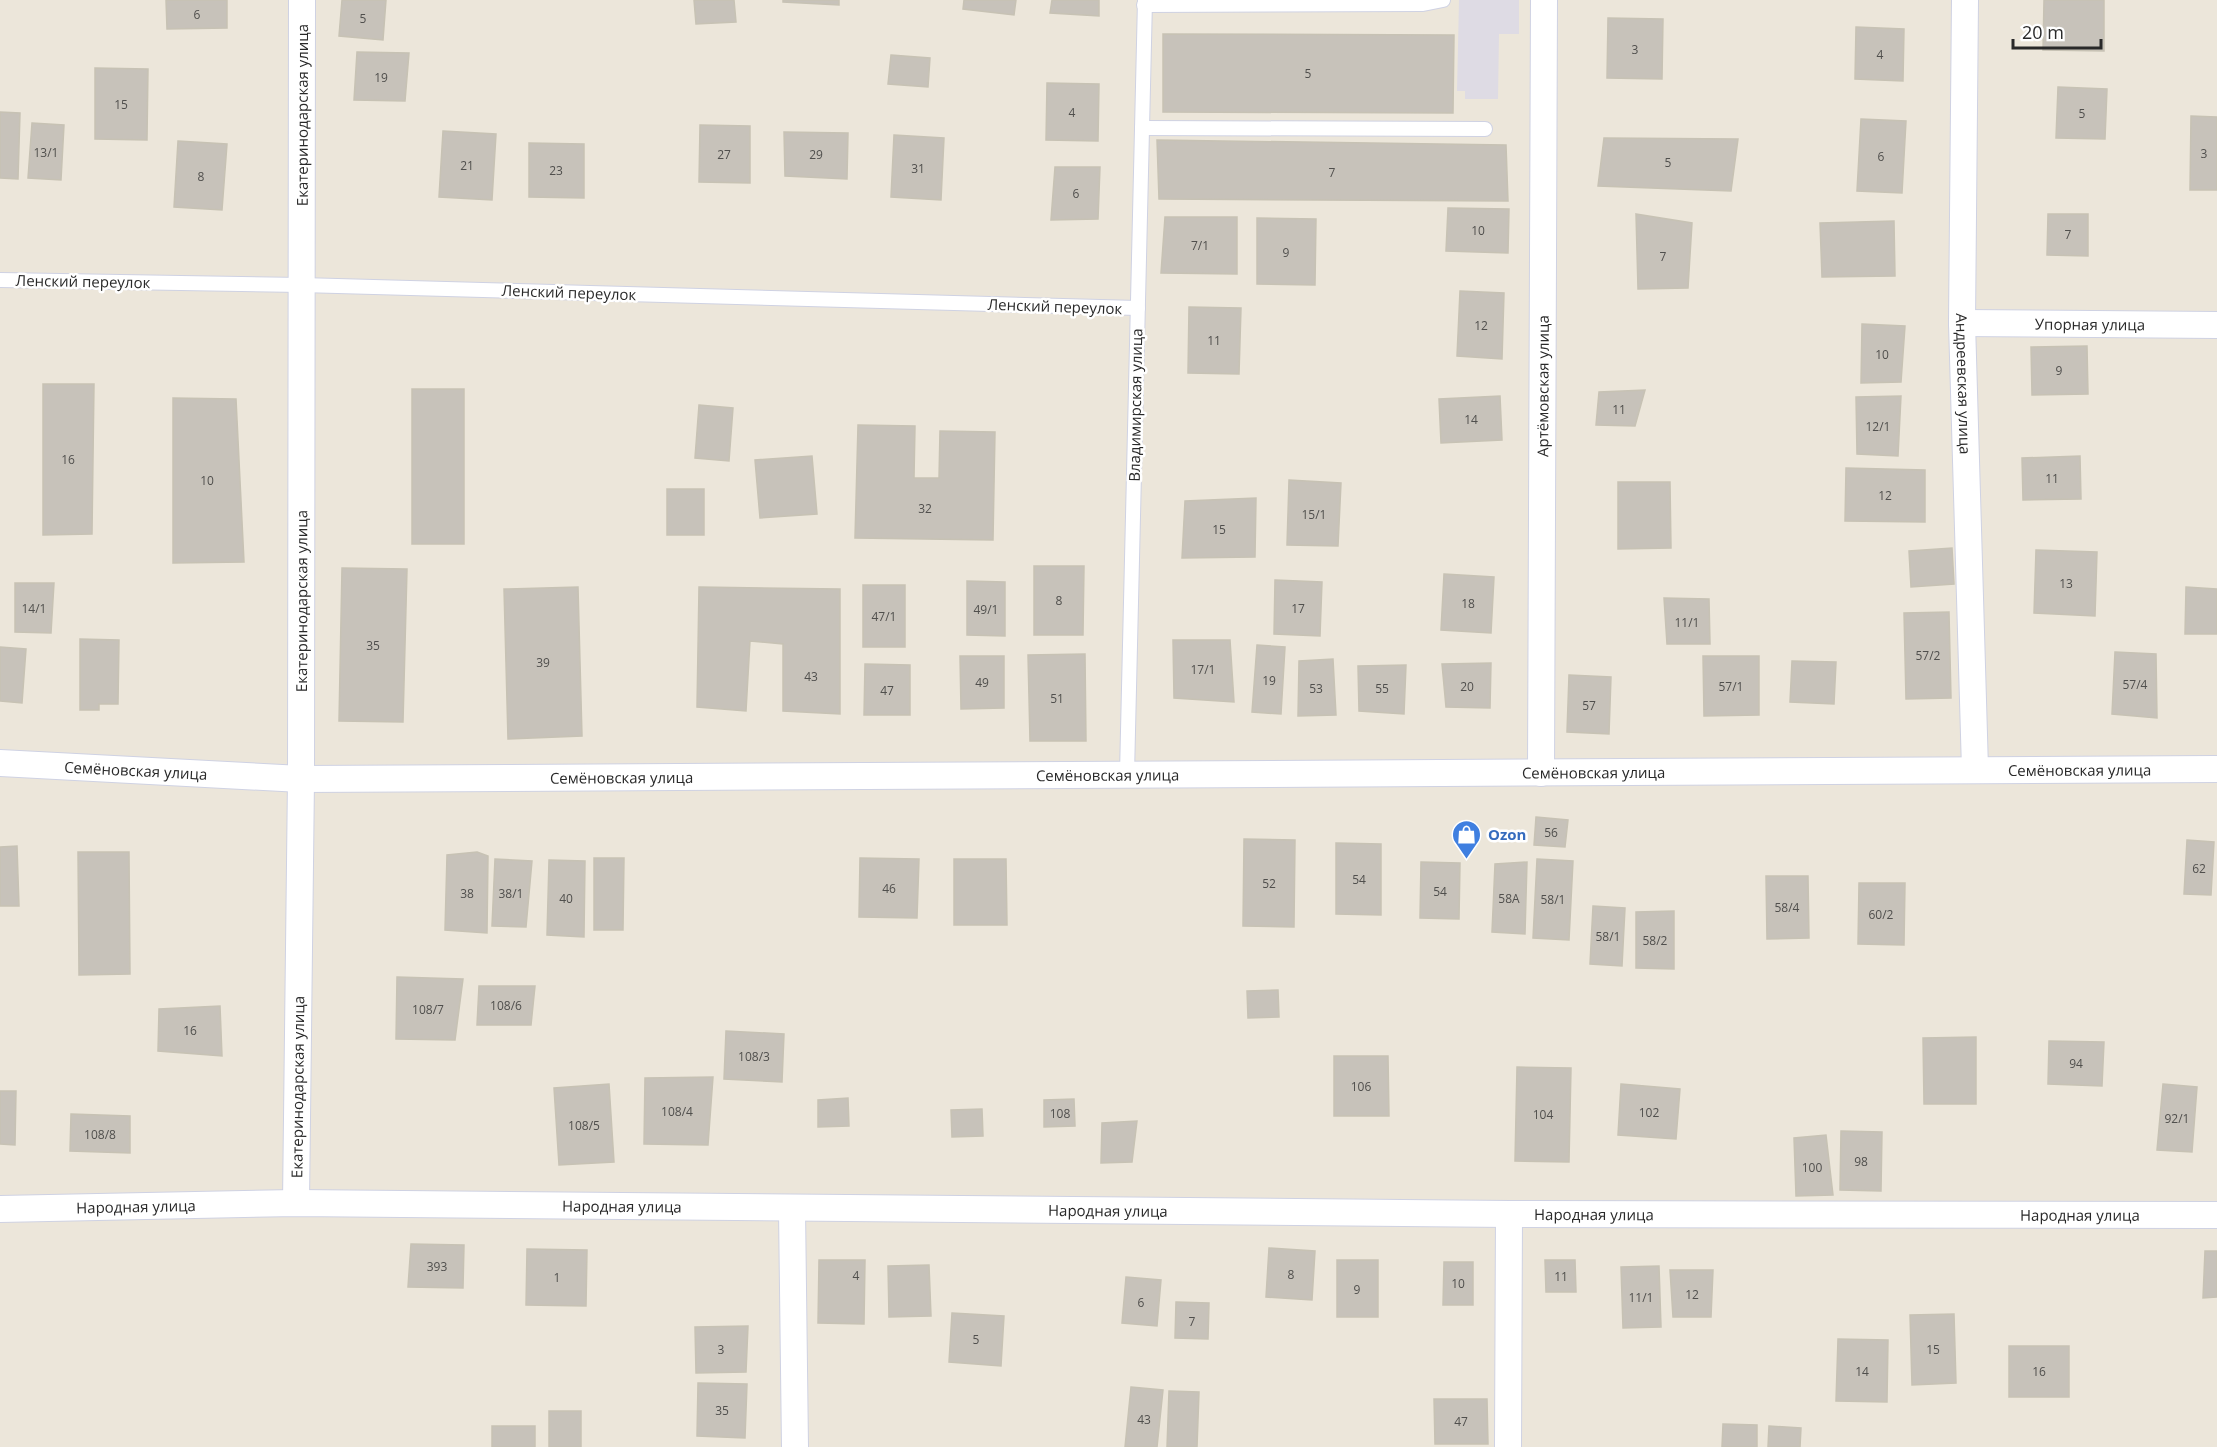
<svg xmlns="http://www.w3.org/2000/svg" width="2217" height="1447" font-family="'Open Sans',sans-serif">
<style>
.industrial{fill:#dedbe4}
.building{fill:#c7c2ba;stroke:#c7c2b4;stroke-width:1.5}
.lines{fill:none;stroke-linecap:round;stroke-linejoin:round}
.service-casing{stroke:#cfd2e3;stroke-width:16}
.minor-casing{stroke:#cfd2e3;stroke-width:28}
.service{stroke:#fff;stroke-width:14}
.minor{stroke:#fff;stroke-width:26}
.labels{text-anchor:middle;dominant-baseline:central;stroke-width:5;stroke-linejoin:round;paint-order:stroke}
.number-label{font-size:12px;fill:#504f4d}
.street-label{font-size:15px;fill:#292929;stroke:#fff}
.shop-label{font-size:15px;font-weight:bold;fill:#366cbe;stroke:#fff;text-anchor:start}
</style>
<rect width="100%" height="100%" fill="#ece6da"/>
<path class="industrial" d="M1459 0H1519V34H1499L1498 99H1465V91H1457Z"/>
<g class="building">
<path d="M166 0H227V28L167 29Z"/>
<path d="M342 0H386L383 40 339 36Z"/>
<path d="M694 0H734L736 22 696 24Z"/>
<path d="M783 0H839V5L783 2Z"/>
<path d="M964 0H1016L1014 15 963 9Z"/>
<path d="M1052 0H1099V16L1050 13Z"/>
<path d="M2044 0H2104V51L2043 50Z"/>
<path d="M1608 18 1663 19 1662 79 1607 78Z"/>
<path d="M1856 27 1904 29 1903 81 1855 79Z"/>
<path d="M1163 34 1454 35 1453 113 1163 112Z"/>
<path d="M357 52 409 53 405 101 354 100Z"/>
<path d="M891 55 930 58 928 87 888 84Z"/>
<path d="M95 68 148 69 147 140 95 139Z"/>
<path d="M1047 83 1099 84 1098 141 1046 140Z"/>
<path d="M2058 87 2107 89 2105 139 2056 138Z"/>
<path d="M0 112 20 113 18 179 0 178Z"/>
<path d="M2191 116 2217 117V190H2190Z"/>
<path d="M1861 119 1906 121 1902 193 1857 191Z"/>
<path d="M32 123 64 125 61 180 28 178Z"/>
<path d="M700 125 750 126V183L699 182Z"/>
<path d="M443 131 496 134 492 200 439 197Z"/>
<path d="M784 132 848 133 847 179 785 176Z"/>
<path d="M894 135 944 138 941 200 891 197Z"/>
<path d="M1604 138 1738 139 1731 191 1598 186Z"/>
<path d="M1157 140 1506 145 1508 201 1159 199Z"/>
<path d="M178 141 227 144 222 210 174 207Z"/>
<path d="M529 143 584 144V198L529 197Z"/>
<path d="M1055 167H1100L1098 219 1051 220Z"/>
<path d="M1448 208 1509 209 1508 253 1446 251Z"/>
<path d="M1636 214 1692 223 1688 288 1638 289Z"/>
<path d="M2048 214H2088V256L2047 255Z"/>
<path d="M1165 217H1237V274L1161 273Z"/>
<path d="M1257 218 1316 219 1315 285 1257 284Z"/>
<path d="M1894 221 1895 276 1822 277 1820 223Z"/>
<path d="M1460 291 1504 293 1502 359 1457 356Z"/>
<path d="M1189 307 1241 308 1239 374 1188 373Z"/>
<path d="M1862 324 1905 326 1901 382 1861 383Z"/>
<path d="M2087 346 2088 394 2032 395 2031 347Z"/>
<path d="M43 384H94L92 534 43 535Z"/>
<rect x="412" y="389" width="52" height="155"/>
<path d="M1645 390 1635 426 1596 425 1599 392Z"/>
<path d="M1500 396 1502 440 1441 443 1439 399Z"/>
<path d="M1901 396 1898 456 1857 454 1856 397Z"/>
<path d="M173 398 236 399 244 562 173 563Z"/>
<path d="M699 405 733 408 729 461 695 458Z"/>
<path d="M858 425 915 426 914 478H939L940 431 995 432 993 540 855 538Z"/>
<path d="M812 456 817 514 760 518 755 460Z"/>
<path d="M2080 456 2081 499 2023 500 2022 458Z"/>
<path d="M1846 468 1925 470V522L1845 521Z"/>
<path d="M1289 480 1341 483 1338 546 1287 545Z"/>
<path d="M1618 482H1670L1671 548 1618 549Z"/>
<rect x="667" y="489" width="37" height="46"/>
<path d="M1256 498 1255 557 1182 558 1185 501Z"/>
<path d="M1952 548 1954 584 1911 587 1909 551Z"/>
<path d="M2036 550 2097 552 2095 616 2034 613Z"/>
<path d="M1034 566H1084L1083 635H1034Z"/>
<path d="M342 568 407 569 403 722 339 721Z"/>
<path d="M1444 574 1494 577 1491 633 1441 630Z"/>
<path d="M1275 580 1322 582 1320 636 1274 634Z"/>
<path d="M967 581 1005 582V636L967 635Z"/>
<path d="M15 583H54L51 633 15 632Z"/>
<rect x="863" y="585" width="42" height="62"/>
<path d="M578 587 582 736 508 739 504 589Z"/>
<path d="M699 587 840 589V714L783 711V644L750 641 746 711 697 707Z"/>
<path d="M2186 587 2217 589V634H2185Z"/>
<path d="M1664 598 1709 599 1710 644H1667Z"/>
<path d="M1949 612 1951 698 1906 699 1904 613Z"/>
<path d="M80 639 119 640 118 704H99V710H80Z"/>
<path d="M1173 640H1230L1234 702 1174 698Z"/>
<path d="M1257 645 1285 647 1281 714 1252 712Z"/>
<path d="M0 647 26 649 22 703 0 701Z"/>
<path d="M2115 652 2156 654 2157 718 2112 714Z"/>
<path d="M1085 654 1086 741H1030L1028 655Z"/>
<path d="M960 656H1004V708L961 709Z"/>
<path d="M1703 656H1759V715L1704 716Z"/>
<path d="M1333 659 1336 715 1298 716 1299 661Z"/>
<path d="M1792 661 1836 662 1834 704 1790 702Z"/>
<path d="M1491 663 1490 708 1446 707 1442 664Z"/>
<path d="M865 664 910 665V715H864Z"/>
<path d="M1406 665 1404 714 1359 711 1358 666Z"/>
<path d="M1569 675 1611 677 1609 734 1567 732Z"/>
<path d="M1536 817 1568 820 1565 847 1534 845Z"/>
<path d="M1244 839 1295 840 1294 927 1243 926Z"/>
<path d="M2187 840 2214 842 2211 895 2184 894Z"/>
<path d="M1336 843 1381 844V915L1336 914Z"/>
<path d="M17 846 19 906H0V847Z"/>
<path d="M78 852H129L130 974 79 975Z"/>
<path d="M477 852 488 856 487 933 445 930 447 855Z"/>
<path d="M594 858H624L623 930H594Z"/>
<path d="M860 858 919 859 917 918 859 917Z"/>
<path d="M495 859 532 861 526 927 492 926Z"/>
<path d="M954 859H1006L1007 925H954Z"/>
<path d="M1537 859 1573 861 1569 940 1533 938Z"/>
<path d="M549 860 585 861 584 937 547 935Z"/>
<path d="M1421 862 1460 863 1459 919 1420 918Z"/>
<path d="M1527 862 1525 934 1492 932 1495 864Z"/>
<path d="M1766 876H1808L1809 938 1767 939Z"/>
<path d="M1859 883H1905L1904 945 1858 944Z"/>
<path d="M1593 906 1625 908 1622 966 1590 964Z"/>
<path d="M1674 911V969L1636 968V912Z"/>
<path d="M397 977 463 979 455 1040 396 1039Z"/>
<path d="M479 986H535L531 1025H477Z"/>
<path d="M1278 990 1279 1017 1248 1018 1247 991Z"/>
<path d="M220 1006 222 1056 158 1051 159 1009Z"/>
<path d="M726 1031 784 1034 782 1082 724 1079Z"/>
<path d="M1976 1037V1104H1924L1923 1038Z"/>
<path d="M2049 1041 2104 1042 2102 1086 2048 1084Z"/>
<path d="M1334 1056H1388L1389 1116H1334Z"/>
<path d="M1517 1067 1571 1068 1569 1162 1515 1161Z"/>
<path d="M713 1077 708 1145 644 1144 645 1078Z"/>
<path d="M609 1084 614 1162 559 1165 554 1088Z"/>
<path d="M1621 1084 1680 1089 1676 1139 1618 1135Z"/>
<path d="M2163 1084 2197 1087 2192 1152 2157 1150Z"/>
<path d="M0 1091H16L15 1145 0 1144Z"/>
<path d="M848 1098 849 1126 818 1127V1100Z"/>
<path d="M1074 1099 1075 1126 1044 1127V1100Z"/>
<path d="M982 1109 983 1136 952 1137 951 1110Z"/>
<path d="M71 1114 130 1116V1153L70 1151Z"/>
<path d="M1137 1121 1132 1162 1101 1163 1102 1123Z"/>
<path d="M1841 1131 1882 1132 1881 1191 1840 1190Z"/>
<path d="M1826 1135 1833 1195 1796 1196 1794 1138Z"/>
<path d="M411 1244 464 1245 463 1288 408 1287Z"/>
<path d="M1269 1248 1315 1251 1312 1300 1266 1297Z"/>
<path d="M527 1249 587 1250 586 1306 526 1305Z"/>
<path d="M2205 1251H2217V1297L2203 1298Z"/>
<path d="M819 1260H865L864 1324 818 1323Z"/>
<rect x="1337" y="1260" width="41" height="57"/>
<path d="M1545 1260H1575L1576 1292H1546Z"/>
<path d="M1444 1262H1473V1305H1443Z"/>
<path d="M929 1265 931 1316 889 1317 888 1266Z"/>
<path d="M1659 1266 1661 1327 1623 1328 1621 1267Z"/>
<path d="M1670 1270H1713L1711 1317H1673Z"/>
<path d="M1126 1277 1161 1280 1157 1326 1122 1323Z"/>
<path d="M1176 1302 1209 1303 1208 1339 1175 1338Z"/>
<path d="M952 1313 1004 1316 1001 1366 949 1362Z"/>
<path d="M1954 1314 1956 1383 1912 1385 1910 1315Z"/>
<path d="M748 1326 746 1372 696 1373 695 1327Z"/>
<path d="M1838 1339 1888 1340 1887 1402 1836 1401Z"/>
<rect x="2009" y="1346" width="60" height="51"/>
<path d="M698 1383 747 1384 745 1438 697 1436Z"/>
<path d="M1131 1387 1163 1390 1157 1447H1125Z"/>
<path d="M1169 1391 1199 1392 1197 1447H1167Z"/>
<path d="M1434 1399H1487L1488 1444H1435Z"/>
<rect x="549" y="1411" width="32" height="36"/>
<path d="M1723 1424 1757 1425V1447H1722Z"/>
<rect x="492" y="1426" width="43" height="21"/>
<path d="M1769 1426 1801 1428 1800 1447H1768Z"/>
</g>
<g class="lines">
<defs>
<g id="service">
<path d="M1144 5 1423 4 1443 0"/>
<path d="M1142 128 1485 129"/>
<path d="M0 280 301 285 1138 308"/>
<path d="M1127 774 1145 0"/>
</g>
<g id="minor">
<path id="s1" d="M1965 0 1962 323 1975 769"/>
<path id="s2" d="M1962 323 2217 325"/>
<path id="s3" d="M0 763 301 779 2217 769"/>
<path id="s4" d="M1541 773 1544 0"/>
<path id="s5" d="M296 1203 301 779 302 0"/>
<path id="s6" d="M0 1209 296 1203 1509 1214 2217 1215"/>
<path d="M792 1209 795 1447"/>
<path d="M1508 1447 1509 1214"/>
</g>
</defs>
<use href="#service" class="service-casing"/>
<use href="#minor" class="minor-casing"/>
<use href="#service" class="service"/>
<use href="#minor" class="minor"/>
</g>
<defs>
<symbol id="shop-pin" viewBox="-11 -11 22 30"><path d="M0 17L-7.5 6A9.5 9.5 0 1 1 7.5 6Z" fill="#3f7fe0" stroke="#fff"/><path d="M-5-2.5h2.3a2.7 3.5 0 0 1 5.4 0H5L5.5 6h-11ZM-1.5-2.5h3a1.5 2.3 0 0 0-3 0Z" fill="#fff"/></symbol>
</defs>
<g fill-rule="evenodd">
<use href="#shop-pin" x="1450" y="818" width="33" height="45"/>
</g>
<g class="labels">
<g class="number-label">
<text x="197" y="14">6</text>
<text x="363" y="18">5</text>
<text x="1635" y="49">3</text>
<text x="1880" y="54">4</text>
<text x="1308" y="73">5</text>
<text x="381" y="77">19</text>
<text x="121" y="104">15</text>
<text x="1072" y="112">4</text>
<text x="2082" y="113">5</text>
<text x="46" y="152">13/1</text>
<text x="2204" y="153">3</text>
<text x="724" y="154">27</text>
<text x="816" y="154">29</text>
<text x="1881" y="156">6</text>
<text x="1668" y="162">5</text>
<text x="467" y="165">21</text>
<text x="918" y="168">31</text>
<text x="556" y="170">23</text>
<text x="1332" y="172">7</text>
<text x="201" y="176">8</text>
<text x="1076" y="193">6</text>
<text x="1478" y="230">10</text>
<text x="2068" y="234">7</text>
<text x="1200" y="245">7/1</text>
<text x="1286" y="252">9</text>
<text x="1663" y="256">7</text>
<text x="1481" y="325">12</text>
<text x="1214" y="340">11</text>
<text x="1882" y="354">10</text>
<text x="2059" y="370">9</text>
<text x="1619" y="409">11</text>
<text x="1471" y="419">14</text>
<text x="1878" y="426">12/1</text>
<text x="68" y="459">16</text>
<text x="2052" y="478">11</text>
<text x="207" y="480">10</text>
<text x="1885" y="495">12</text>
<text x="925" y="508">32</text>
<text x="1314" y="514">15/1</text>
<text x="1219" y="529">15</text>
<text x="2066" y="583">13</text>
<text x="1059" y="600">8</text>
<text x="1468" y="603">18</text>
<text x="34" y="608">14/1</text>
<text x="1298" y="608">17</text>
<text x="986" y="609">49/1</text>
<text x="884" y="616">47/1</text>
<text x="1687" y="622">11/1</text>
<text x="373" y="645">35</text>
<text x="1928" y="655">57/2</text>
<text x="543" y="662">39</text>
<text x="1203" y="669">17/1</text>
<text x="811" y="676">43</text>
<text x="1269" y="680">19</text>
<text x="982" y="682">49</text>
<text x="2135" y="684">57/4</text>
<text x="1467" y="686">20</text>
<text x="1731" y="686">57/1</text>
<text x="1316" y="688">53</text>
<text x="1382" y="688">55</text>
<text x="887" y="690">47</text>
<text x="1057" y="698">51</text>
<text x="1589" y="705">57</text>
<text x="1551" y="832">56</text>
<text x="2199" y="868">62</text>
<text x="1359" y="879">54</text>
<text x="1269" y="883">52</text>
<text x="889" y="888">46</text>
<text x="1440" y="891">54</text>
<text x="467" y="893">38</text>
<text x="511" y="893">38/1</text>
<text x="566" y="898">40</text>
<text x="1509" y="898">58А</text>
<text x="1553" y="899">58/1</text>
<text x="1787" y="907">58/4</text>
<text x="1881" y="914">60/2</text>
<text x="1608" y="936">58/1</text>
<text x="1655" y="940">58/2</text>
<text x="506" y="1005">108/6</text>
<text x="428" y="1009">108/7</text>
<text x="190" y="1030">16</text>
<text x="754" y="1056">108/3</text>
<text x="2076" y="1063">94</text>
<text x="1361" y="1086">106</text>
<text x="677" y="1111">108/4</text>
<text x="1649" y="1112">102</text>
<text x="1060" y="1113">108</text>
<text x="1543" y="1114">104</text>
<text x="2177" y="1118">92/1</text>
<text x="584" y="1125">108/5</text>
<text x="100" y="1134">108/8</text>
<text x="1861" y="1161">98</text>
<text x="1812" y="1167">100</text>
<text x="437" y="1266">393</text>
<text x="1291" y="1274">8</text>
<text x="856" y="1275">4</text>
<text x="1561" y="1276">11</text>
<text x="557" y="1277">1</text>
<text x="1458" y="1283">10</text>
<text x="1357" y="1289">9</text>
<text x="1692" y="1294">12</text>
<text x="1641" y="1297">11/1</text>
<text x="1141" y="1302">6</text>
<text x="1192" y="1321">7</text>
<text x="976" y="1339">5</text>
<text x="721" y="1349">3</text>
<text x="1933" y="1349">15</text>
<text x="1862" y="1371">14</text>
<text x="2039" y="1371">16</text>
<text x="722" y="1410">35</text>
<text x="1144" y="1419">43</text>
<text x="1461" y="1421">47</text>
</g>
<g class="street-label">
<text stroke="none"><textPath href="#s5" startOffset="1088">Екатеринодарская улица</textPath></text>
<text transform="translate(83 281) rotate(1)">Ленский переулок</text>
<text transform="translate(569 292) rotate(2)">Ленский переулок</text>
<text transform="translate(1055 306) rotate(2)">Ленский переулок</text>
<text stroke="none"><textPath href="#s2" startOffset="128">Упорная улица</textPath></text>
<text stroke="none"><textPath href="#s1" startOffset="384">Андреевская улица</textPath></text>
<text stroke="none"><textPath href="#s4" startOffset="387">Артёмовская улица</textPath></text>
<text transform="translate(1135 405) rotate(-89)">Владимирская улица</text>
<text stroke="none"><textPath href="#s5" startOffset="602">Екатеринодарская улица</textPath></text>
<text stroke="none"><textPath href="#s3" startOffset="2080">Семёновская улица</textPath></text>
<text stroke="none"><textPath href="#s3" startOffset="136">Семёновская улица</textPath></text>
<text stroke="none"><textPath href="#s3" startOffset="1594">Семёновская улица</textPath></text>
<text stroke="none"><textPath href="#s3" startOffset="1108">Семёновская улица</textPath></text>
<text stroke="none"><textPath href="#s3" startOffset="622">Семёновская улица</textPath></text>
<text stroke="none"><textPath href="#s5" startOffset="116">Екатеринодарская улица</textPath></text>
<text stroke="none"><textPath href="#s6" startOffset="136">Народная улица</textPath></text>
<text stroke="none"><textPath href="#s6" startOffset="622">Народная улица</textPath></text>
<text stroke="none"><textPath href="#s6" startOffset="1108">Народная улица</textPath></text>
<text stroke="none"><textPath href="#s6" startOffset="1594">Народная улица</textPath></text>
<text stroke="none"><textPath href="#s6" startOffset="2080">Народная улица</textPath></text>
</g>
<g class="shop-label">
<text x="1488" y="834">Ozon</text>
</g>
</g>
<path d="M2013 39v9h88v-9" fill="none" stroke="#292929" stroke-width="3"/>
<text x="2022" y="39" font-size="18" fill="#292929" stroke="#ffffff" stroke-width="4.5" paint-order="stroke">20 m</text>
</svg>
